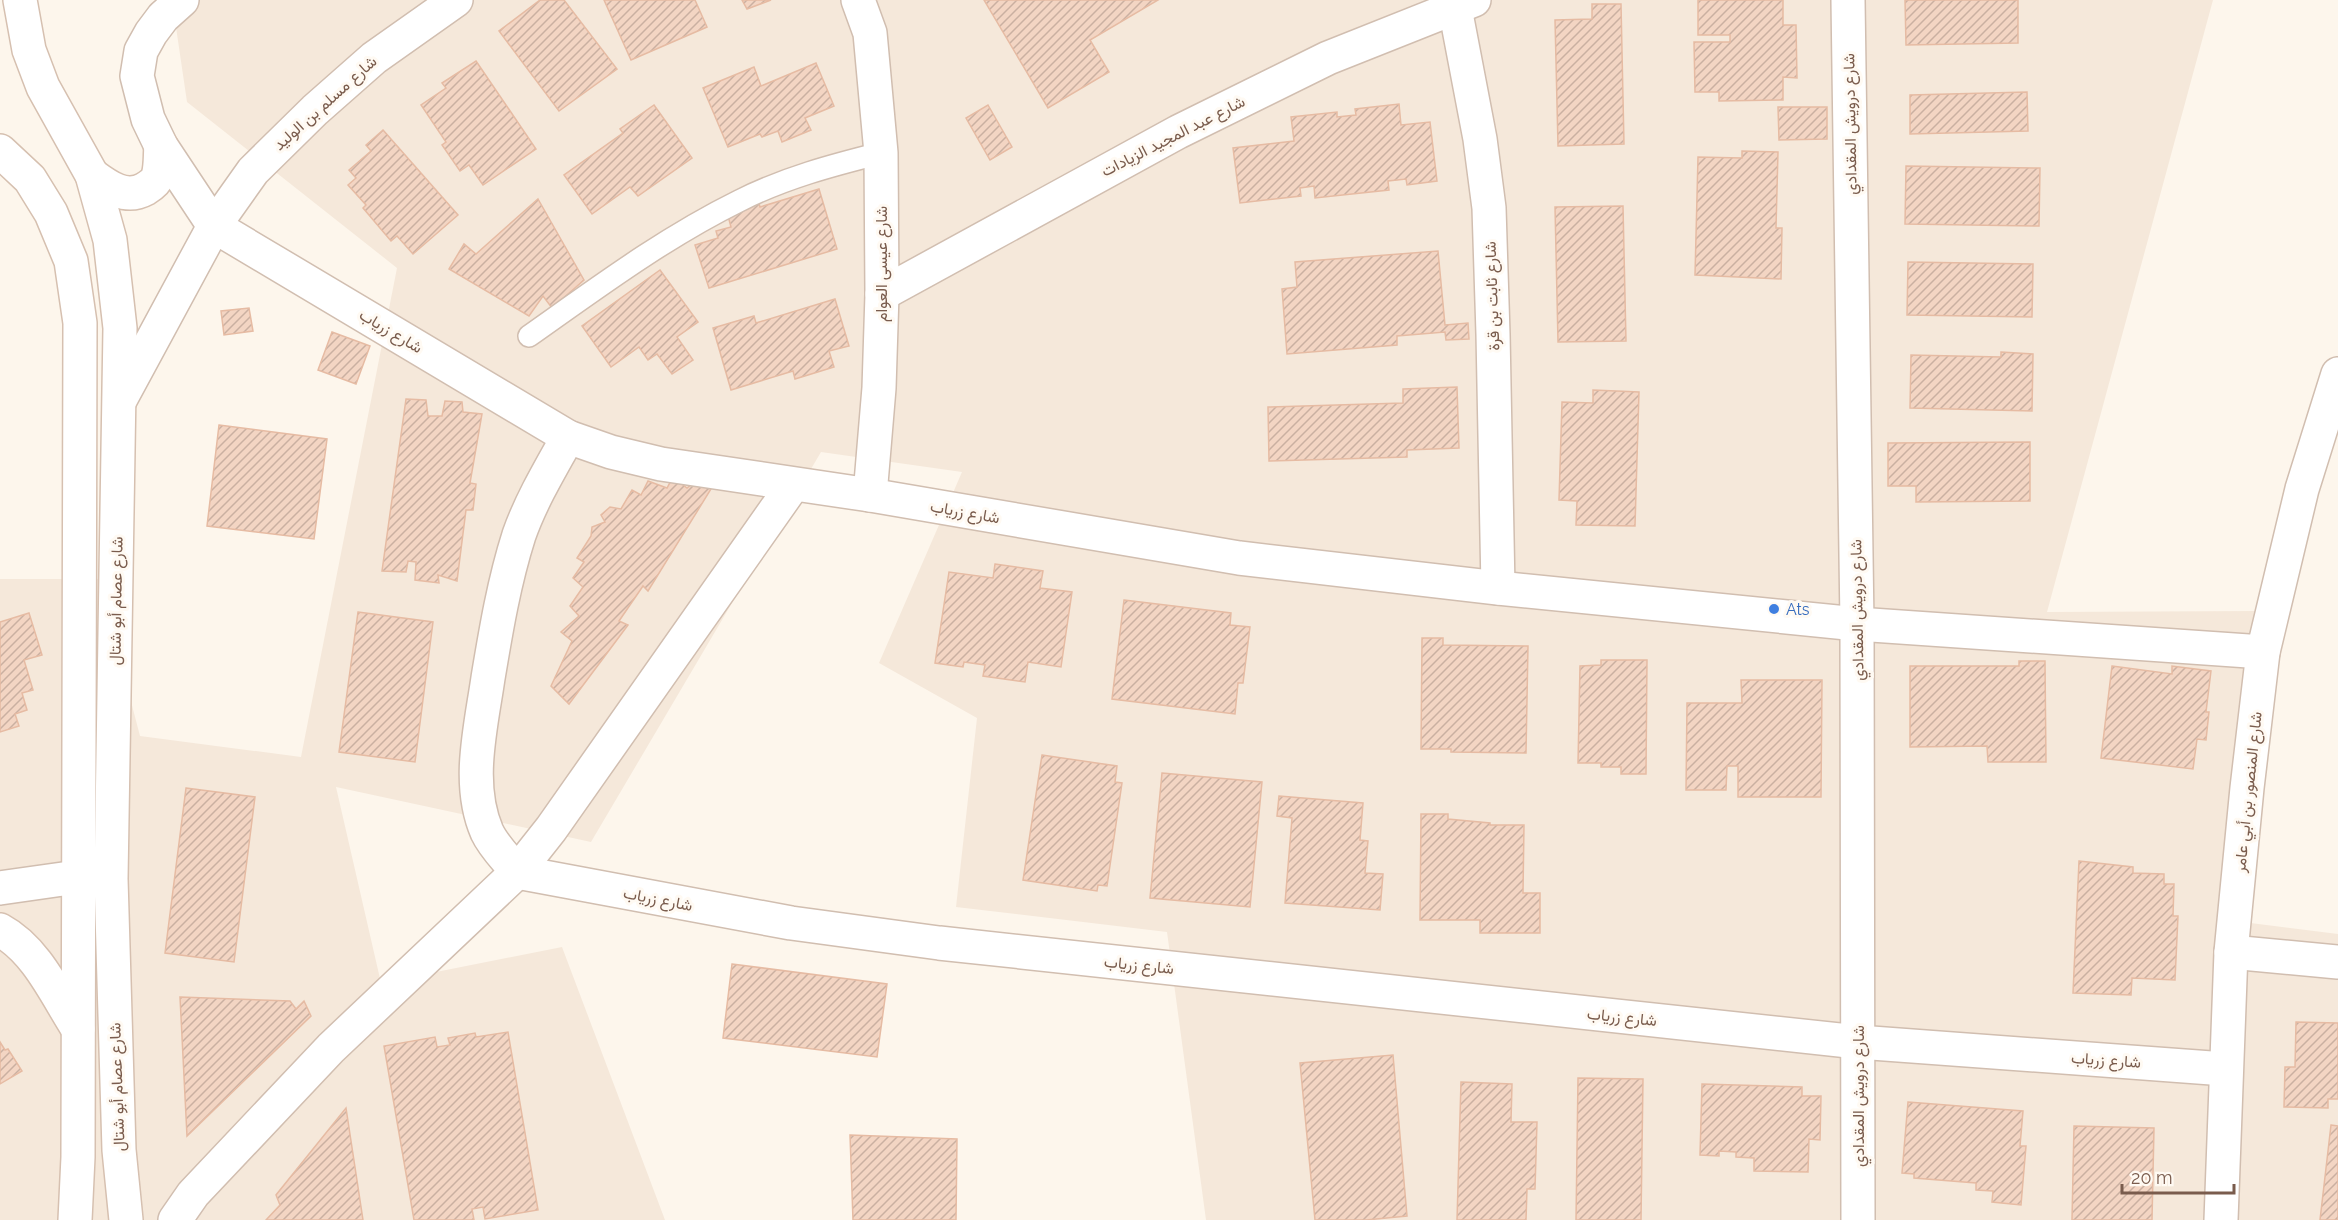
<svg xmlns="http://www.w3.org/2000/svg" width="2338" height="1220" font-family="Raleway,Vazirmatn,sans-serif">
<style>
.residential{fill:#f5e8da}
.building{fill:url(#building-hatch);stroke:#e6bba3;stroke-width:1.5}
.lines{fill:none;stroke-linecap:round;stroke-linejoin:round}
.service-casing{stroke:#d1beb0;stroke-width:24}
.minor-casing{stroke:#d1beb0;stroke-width:36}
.secondary-casing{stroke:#d6c0b0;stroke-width:36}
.service{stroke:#fff;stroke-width:21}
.minor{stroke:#fff;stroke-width:33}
.secondary{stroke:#fff;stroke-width:33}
.shop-dot{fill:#3f7fe0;stroke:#fffaf3;stroke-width:2}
.labels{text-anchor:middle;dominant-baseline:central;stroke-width:6;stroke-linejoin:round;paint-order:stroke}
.street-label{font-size:16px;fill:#7a5c4d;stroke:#fffaf3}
.shop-label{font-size:16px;fill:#366cbe;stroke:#fffaf3;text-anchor:start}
</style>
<defs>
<pattern id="building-hatch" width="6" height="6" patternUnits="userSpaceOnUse" patternTransform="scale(1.5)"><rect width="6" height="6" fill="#f3d5c3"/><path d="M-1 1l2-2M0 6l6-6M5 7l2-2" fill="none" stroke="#cab0a1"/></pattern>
</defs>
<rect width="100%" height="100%" fill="#fdf6ec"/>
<path class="residential" d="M172 0H2213L2047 612 2258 611 2219 919 2338 934V1220H1206L1167 932 956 907 977 718 879 663 962 472 821 452 591 842 336 787 381 983 562 947 665 1220H0V579H99L140 736 301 757 397 268 187 102Z"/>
<g class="building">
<path d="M540 0H564L617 69 559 111 499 31Z"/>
<path d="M604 0H695L707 27 631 60Z"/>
<path d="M742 0H771L747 9Z"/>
<path d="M984 0H1158L1090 40 1109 72 1048 108Z"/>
<path d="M1698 0H1783V25H1796L1797 78 1783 77V100L1719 101V92H1695L1694 42H1730V35H1698Z"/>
<path d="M1905 0H2018V43L1906 45Z"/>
<path d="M1592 4H1621L1624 144 1558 146 1555 20 1592 19Z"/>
<path d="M476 61 536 149 483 185 469 165 460 171 442 145 446 142 421 105 446 88 442 83Z"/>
<path d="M816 63 834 106 805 118 811 130 782 142 778 131 762 137 760 134 728 147 703 88 754 67 761 86Z"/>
<path d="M2027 92 2028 131 1910 134V95Z"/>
<path d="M1399 104 1401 125 1430 122 1437 181 1407 185 1406 179 1388 181 1389 190 1315 198 1314 186 1300 188 1301 196 1240 203 1233 148 1294 141 1291 117 1337 112V117L1356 115 1355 109Z"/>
<path d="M654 105 692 158 638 196 630 187 592 214 564 175 623 133 620 129Z"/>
<path d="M988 105 1012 147 990 160 966 118Z"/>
<path d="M1778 107H1827V139L1779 140Z"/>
<path d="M383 130 458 215 413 254 397 236 391 241 363 208 366 205 348 185 356 178 349 170 371 151 366 145Z"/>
<path d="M1742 151 1778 152 1776 228H1782L1781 279 1695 275 1698 157 1742 158Z"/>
<path d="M1906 166 2040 168 2039 226 1905 224Z"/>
<path d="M819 189 837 249 709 288 695 245 718 238 716 231 731 227 727 212 759 203 760 207Z"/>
<path d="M538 199 584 280 552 308 543 296 529 316 449 269 464 244 476 254Z"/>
<path d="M1623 206 1626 341 1558 342 1555 207Z"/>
<path d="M1438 251 1445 325 1468 323 1469 339 1446 340 1445 332 1397 336V345L1287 354 1282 289 1297 287 1295 262Z"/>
<path d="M1908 262 2033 264 2032 317 1907 315Z"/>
<path d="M660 270 698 322 677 337 693 360 672 374 657 354 648 360 639 347 611 367 582 326Z"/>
<path d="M835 299 849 346 829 351 834 367 795 379 793 371 731 390 713 328 754 316 756 323Z"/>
<path d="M249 308 253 331 224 335 221 311Z"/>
<path d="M332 332 370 346 356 384 318 370Z"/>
<path d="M2001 352 2033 354 2032 411 1910 408 1911 355 2001 357Z"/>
<path d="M1457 387 1459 448 1407 450V457L1269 461 1268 407 1403 403V389Z"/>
<path d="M1593 390 1639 392 1635 526 1576 525 1577 501 1559 500 1562 402 1593 403Z"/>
<path d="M406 399 426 400 428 416H442L445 401 462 402 463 412 482 414 470 483 476 484 473 510H466L457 581 438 575 439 583 415 580 416 562 408 561 406 572 382 571Z"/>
<path d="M219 425 327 439 314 539 207 526Z"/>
<path d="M2030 442V501L1916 502V486H1888V443Z"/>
<path d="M673 477 687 488 699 478 711 489 648 591 643 586 619 621 628 625 569 704 551 686 572 641 561 632 579 616 570 606 583 587 573 578 584 562 577 558 591 536 592 527 605 522 601 515 610 507 621 509 632 490 641 495 648 481 667 488Z"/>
<path d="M995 564 1043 571 1040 588 1072 592 1061 667 1028 662 1025 682 983 676 985 665 964 662 963 667 935 663 949 572 993 578Z"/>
<path d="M1124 600 1231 613 1230 625 1250 627 1243 683H1238L1235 714 1112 699Z"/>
<path d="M358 612 433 622 415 762 339 752Z"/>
<path d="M29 613 42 655 24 660 33 690 22 693 27 710 15 714 19 726 0 732V622Z"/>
<path d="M1422 638H1443V645L1528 646 1526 753 1451 752V749H1421Z"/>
<path d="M1601 660H1647L1646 774H1621V767H1601V763H1578L1580 666 1601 665Z"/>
<path d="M2019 661H2045L2046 762H1988L1987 746 1910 747V666H2019Z"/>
<path d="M2112 666 2172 674V666L2211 671 2206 712H2209L2206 740 2197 739 2193 769 2101 758Z"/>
<path d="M1741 680H1822L1821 797H1738V766H1727L1726 790H1686L1687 703H1742Z"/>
<path d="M1042 755 1117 766 1115 782 1122 783 1107 886 1098 885 1097 891 1023 880Z"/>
<path d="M1162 773 1262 782 1250 907 1150 898Z"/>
<path d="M186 788 255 797 234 962 165 953Z"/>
<path d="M1279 796 1363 803 1360 840 1368 841 1365 873 1383 874 1380 910 1285 903 1292 818 1277 816Z"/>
<path d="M1421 814H1448V819L1490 823V825H1524L1523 893H1540V933H1480V920H1420Z"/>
<path d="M2079 861 2133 867V873L2164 874V884H2174L2173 916H2178L2175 980 2132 978 2131 995 2073 993Z"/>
<path d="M732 964 887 984 877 1057 723 1038Z"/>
<path d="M180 997 290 1001 296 1009 304 1001 311 1016 187 1136Z"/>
<path d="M2296 1022 2338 1023V1099H2328V1108L2284 1107 2285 1067H2295Z"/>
<path d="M508 1032 538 1210 485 1219 483 1207 472 1209 474 1220H414L384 1046 435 1037 437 1047 450 1045 448 1038 475 1033 476 1037Z"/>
<path d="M0 1042 5 1050 8 1049 22 1071 0 1084Z"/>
<path d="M1393 1055 1407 1216 1366 1220H1315L1300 1063Z"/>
<path d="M1578 1078 1643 1079 1641 1220H1576Z"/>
<path d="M1461 1082 1512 1084 1511 1122H1537L1535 1189H1527L1526 1220H1457Z"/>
<path d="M1702 1084 1802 1087V1096H1821L1820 1140 1809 1139 1808 1172 1754 1171V1158L1736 1157V1152L1719 1151V1156L1700 1155Z"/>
<path d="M1908 1102 2023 1111 2020 1146H2026L2021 1205 1992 1202 1993 1191 1976 1190V1183L1914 1178V1174L1902 1173Z"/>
<path d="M346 1108 363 1220H266L280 1205 276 1195Z"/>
<path d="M2331 1125 2338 1126V1220H2320Z"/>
<path d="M2074 1126 2154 1128 2152 1220H2072Z"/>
<path d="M850 1135 957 1139 956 1220H853Z"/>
</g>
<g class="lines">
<defs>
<path id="service" d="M529 336C597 288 664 238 739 201 784 178 833 165 881 153"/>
<g id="minor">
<path d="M182 0 163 17 151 33 141 51 137 76 148 119 161 146 214 226 568 437 611 452 661 464 870 495 1239 558 1498 588 1857 624 2263 652"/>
<path d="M858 0 870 33 881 153 882 294 879 388 870 495"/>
<path d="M1848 0 1857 624 1858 1220"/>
<path d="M1455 8 1480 139 1489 208 1493 334 1498 588"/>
<path d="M882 294 1178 132 1328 58 1474 0"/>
<path d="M120 400 214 226 253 171 315 110 374 58 456 0"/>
<path d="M568 437C550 469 531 501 519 535 504 582 496 630 488 678 481 727 466 784 487 832 494 847 507 859 517 872L791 923 939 943 1858 1042 2225 1069"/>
<path d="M0 888 77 877 106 879"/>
<path d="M2231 952 2338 962"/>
<path d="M175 1220 193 1194 331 1048 517 872 551 829 793 485"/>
<path d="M2221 1220 2231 952 2247 788 2263 652 2302 489 2338 374"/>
</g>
<g id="secondary">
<path d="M20 0 29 50 43 87 92 175 110 240 120 328 111 879 119 1150 126 1220"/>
<path d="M0 151 30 179 51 213 71 261 80 323 78 1157 75 1220"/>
<path d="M92 175C107 186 125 200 145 189 150 186 156 182 158 176 161 167 160 155 161 146"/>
<path d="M0 930C37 950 56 995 78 1029"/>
</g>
</defs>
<use href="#service" class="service-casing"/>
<use href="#minor" class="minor-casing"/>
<use href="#secondary" class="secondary-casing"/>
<use href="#service" class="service"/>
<use href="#minor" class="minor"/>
<use href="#secondary" class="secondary"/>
</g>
<circle class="shop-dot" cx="1774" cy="609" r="6"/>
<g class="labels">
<g class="street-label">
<text transform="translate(325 103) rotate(-42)">شارع مسلم بن الوليد</text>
<text transform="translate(1850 124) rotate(-91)">شارع درويش المقدادي</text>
<text transform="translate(1173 136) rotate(-27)">شارع عبد المجيد الزيادات</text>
<text transform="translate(881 264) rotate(-90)">شارع عيسى العوام</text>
<text transform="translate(1492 296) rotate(-92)">شارع ثابت بن قرة</text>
<text transform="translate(391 331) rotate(31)">شارع زرياب</text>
<text transform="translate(965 512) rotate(10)">شارع زرياب</text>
<text transform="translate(116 601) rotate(-89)">شارع عصام أبو شتال</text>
<text transform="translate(1857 610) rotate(-91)">شارع درويش المقدادي</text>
<text transform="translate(2248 792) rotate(-84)">شارع المنصور بن أبي عامر</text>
<text transform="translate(658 899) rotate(11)">شارع زرياب</text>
<text transform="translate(1139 965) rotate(6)">شارع زرياب</text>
<text transform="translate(1622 1017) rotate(6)">شارع زرياب</text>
<text transform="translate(2106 1060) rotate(4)">شارع زرياب</text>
<text transform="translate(117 1087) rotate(-92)">شارع عصام أبو شتال</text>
<text transform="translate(1858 1096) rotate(-90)">شارع درويش المقدادي</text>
</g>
<g class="shop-label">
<text x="1786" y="609">Ats</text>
</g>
</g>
<path d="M2122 1184v9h112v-9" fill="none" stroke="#7a5c4d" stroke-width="3"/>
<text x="2131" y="1184" font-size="18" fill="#7a5c4d" stroke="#fffaf3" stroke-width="4.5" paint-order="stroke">20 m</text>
</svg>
